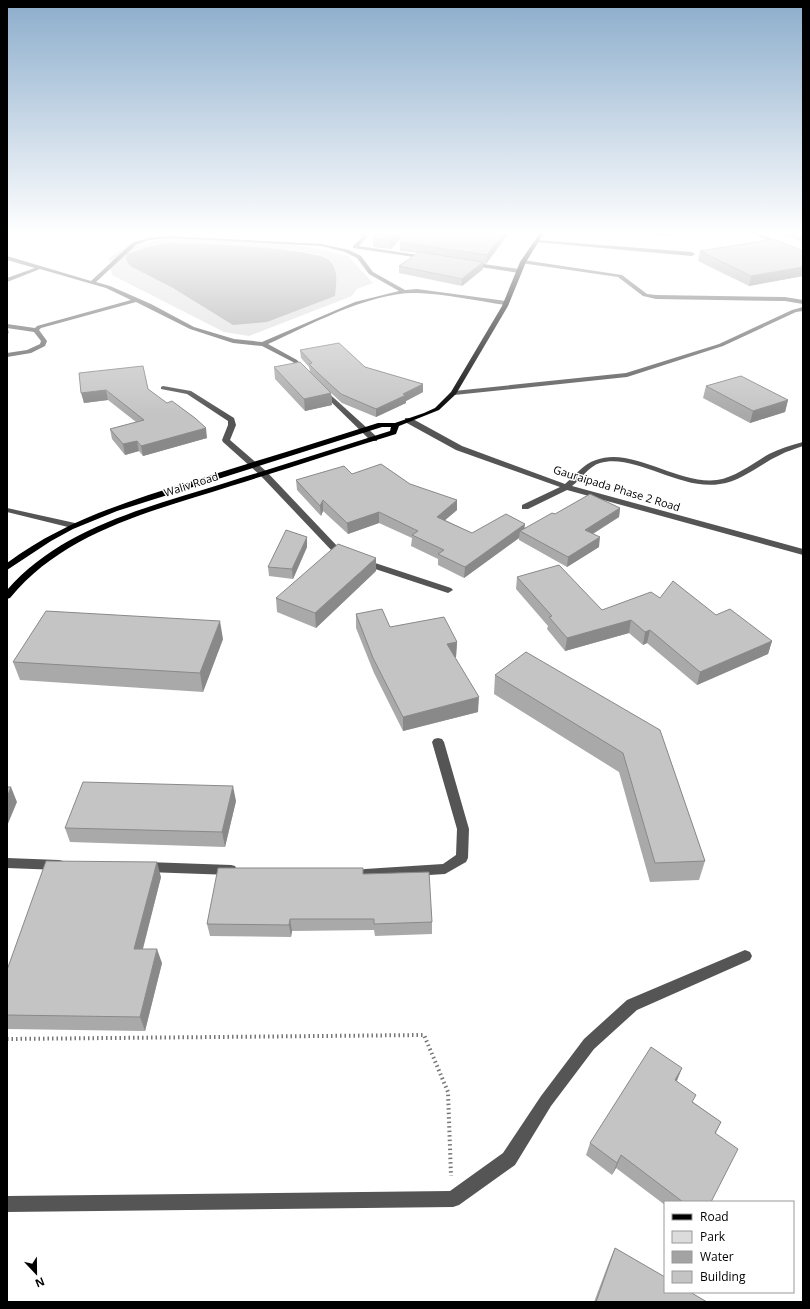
<svg xmlns="http://www.w3.org/2000/svg" width="810" height="1309" font-family="'Open Sans',sans-serif">
<style>
.green{fill:#dcdcdc;fill-rule:evenodd}
.water{fill:#a3a3a3}
.lines{fill:none;stroke-linecap:round;stroke-linejoin:round}
.path{stroke:#777;stroke-width:4;stroke-dasharray:1.5 3;stroke-linecap:butt}
.minor{fill:#555;fill-rule:evenodd}
.major{fill:#000;fill-rule:evenodd}
.wall{fill:#a9a9a9}
.shaded-wall{fill:#898989}
.building{fill:#c4c4c4;stroke:#898989}
.labels{text-anchor:middle;dominant-baseline:central;stroke-width:3;stroke-linejoin:round;paint-order:stroke}
.street-label{font-size:11px;fill:#000;stroke:#fff}
</style>
<rect width="100%" height="100%" fill="#fff"/>
<path class="green" d="M166 238 298 245 348 256 373 283 357 289 352 296 249 336 224 332 112 275 109 258 121 250ZM172 243 299 251 320 255 173 288 130 266Z"/>
<path class="water" d="M172 243C197 244 317 247 330 261 339 271 336 283 335 296L267 322 233 325 173 288 130 266 126 259 127 254C142 249 157 244 172 243Z"/>
<g class="lines">
<path class="path" d="M7 1039 424 1035 448 1092 451 1176"/>
<g class="minor">
<path d="M351 233H363L369 235 359 246 431 257 428 259 353 248V246L363 236Z"/>
<path d="M641 233H662L671 235 669 236Z"/>
<path d="M751 233H757L803 252V256Z"/>
<path d="M168 236 322 244 349 250 361 256 373 272 405 290 417 289 506 301 509 303 506 305C477 301 447 294 418 293 371 291 310 325 268 344L297 360 308 373 305 375 303 374 293 362 262 346 233 343 190 329 136 302 41 328 39 330 47 341 45 346 31 353 7 357V353L27 350 40 344 41 341 34 332 7 328V324L35 328 37 326 131 300 106 288 40 269 7 282V278L35 268 7 260V256L91 281 132 243 148 238ZM168 238 322 246 345 252 357 258 369 274 399 291 355 302 262 342 234 339 194 327 151 304 110 286 96 282 136 245 149 240Z"/>
<path d="M537 240 692 252 695 254 692 256 535 242Z"/>
<path d="M523 260 622 275 647 294 656 295 785 297 803 300V304L785 301 656 299 643 296 618 277 521 263Z"/>
<path d="M469 262 519 269 522 271 519 273 467 265Z"/>
<path d="M803 307V311L796 312 723 346 627 377 454 395 451 393 454 391 626 373 719 344 792 310Z"/>
<path d="M163 386 191 391 234 418 236 425 230 440 266 471 339 548 348 555 347 557H341L333 552 260 475 223 442 222 440 228 425V421L187 394 161 389V387Z"/>
<path d="M320 389H324L377 437V441H371L320 391Z"/>
<path d="M405 418H411L462 446 565 484C575 476 583 464 596 460 632 446 678 485 717 480 736 477 753 463 769 454 779 449 791 445 803 442V446C795 449 787 451 780 455 760 464 742 481 720 484 680 491 635 453 600 463 589 466 581 479 572 486L803 549V555L567 490 528 509H522V505L560 487 456 450 405 422Z"/>
<path d="M7 508 75 523 76 525 72 528 7 512Z"/>
<path d="M363 559 451 588 453 590 448 593 445 592 360 564 359 562 360 560Z"/>
<path d="M438 738 442 739 444 742 469 829 468 858 466 862 445 874 365 879 361 878 359 874 361 870 365 869 443 864 456 855 457 829 432 742 434 739Z"/>
<path d="M7 858 59 860 63 861 65 865 63 869 59 870 7 868Z"/>
<path d="M147 862 231 865 235 866 237 870 235 874 231 875 147 872 143 871 141 867 143 863Z"/>
<path d="M745 950 750 952 752 956 750 960 637 1010 594 1049 551 1106 515 1165 459 1205 453 1207 7 1212V1196L450 1191 503 1153 541 1096 584 1039 627 1000Z"/>
</g>
<path class="major" d="M540 233H544L526 262 508 306 456 394 439 410 399 426 396 434C341 451 286 469 231 486 153 511 65 531 10 598L7 599V590C62 527 149 507 225 483 280 466 335 448 390 431L391 427H382L117 511 73 529 51 541 7 570V563C62 522 125 502 190 482 252 462 316 443 378 423H395L424 413 435 408 451 392 502 306 520 262Z"/>
</g>
<g class="wall">
<path d="M380 233H405L391 249 373 247V238Z"/>
<path d="M509 233 486 264H483V269L462 286 399 273V266L418 253 400 251V242Z"/>
<path d="M777 233H803V242Z"/>
<path d="M700 251H803V276L749 286 698 261Z"/>
<path d="M300 350 365 367 423 384V392L406 401V403L376 417 342 403 331 393 332 405 305 411 275 379 274 367 310 371 309 367 301 358Z"/>
<path d="M79 373 148 389 207 438 143 456 139 451 125 455 112 439 110 429 136 422 108 400 84 403Z"/>
<path d="M706 386 788 400 785 412 750 423 703 398Z"/>
<path d="M352 474 410 484 457 510 445 520 472 533 525 528 555 514 620 508 619 517 593 534 599 547 567 567 519 540V538L464 578 438 565V559L411 546 412 538 379 523 348 534 323 511 321 516 297 490 296 480Z"/>
<path d="M307 547 293 579 269 576 268 567Z"/>
<path d="M376 571 316 628 277 612 276 598Z"/>
<path d="M517 577 602 610 660 598 716 615 772 641 768 654 697 685 647 643 643 645 629 633 565 651 547 629 548 626 516 589Z"/>
<path d="M356 614 390 627 457 642 456 657H455L478 712 403 731 374 673 356 628Z"/>
<path d="M223 639 203 692 20 680 13 662Z"/>
<path d="M495 675 660 730 705 861 699 880 650 882 619 772 494 694Z"/>
<path d="M236 801 225 847 70 842 65 828Z"/>
<path d="M363 874 432 922V934L375 936 374 930 292 931 291 937 210 936 207 924Z"/>
<path d="M161 877 143 949 162 963 145 1031 7 1029V970Z"/>
<path d="M682 1068 677 1081 693 1102 721 1122 716 1133 711 1202H665V1205L616 1168 612 1175 586 1155 590 1143Z"/>
<path d="M615 1248 707 1302H594L609 1262Z"/>
</g>
<g class="shaded-wall">
<path d="M398 233H405L391 249V241Z"/>
<path d="M504 233H509L486 264 487 255Z"/>
<path d="M483 262V269L462 286V279Z"/>
<path d="M803 267V276L749 286 751 276Z"/>
<path d="M7 326 9 333 7 334Z"/>
<path d="M423 384V392L406 401V403L376 417V409L403 394Z"/>
<path d="M106 390 108 400 84 403 81 393Z"/>
<path d="M331 393 332 405 305 411 304 399Z"/>
<path d="M788 400 785 412 750 423 753 411Z"/>
<path d="M206 428 207 438 143 456 141 446Z"/>
<path d="M137 441 139 451 125 455 123 444Z"/>
<path d="M323 500V511L321 516 320 506Z"/>
<path d="M457 500V510L437 527V517Z"/>
<path d="M620 508 619 517 584 539 585 530Z"/>
<path d="M379 512V523L348 534 347 523Z"/>
<path d="M525 524 524 534 520 531 519 538 464 578 465 567Z"/>
<path d="M307 537V547L293 579 292 569Z"/>
<path d="M600 537 599 547 567 567 568 557Z"/>
<path d="M376 558V571L316 628 315 613Z"/>
<path d="M631 620 629 633 565 651 567 638Z"/>
<path d="M220 621 223 639 203 692 200 673Z"/>
<path d="M650 630 647 643 643 645 645 632Z"/>
<path d="M772 641 768 654 697 685 700 672Z"/>
<path d="M457 642 456 657 447 659V644Z"/>
<path d="M479 697 478 712 403 731V717Z"/>
<path d="M233 786 236 801 225 847 222 832Z"/>
<path d="M11 787 17 802 7 826V797Z"/>
<path d="M157 862 161 877 139 963 134 949Z"/>
<path d="M290 919 292 931 291 937 289 925Z"/>
<path d="M157 949 162 963 145 1031 140 1017Z"/>
<path d="M682 1068 676 1082 675 1080Z"/>
<path d="M621 1155 616 1168 612 1175 617 1163Z"/>
</g>
<g class="building">
<path d="M380 233H398L391 241 373 238Z"/>
<path d="M407 233H504L487 255 426 246H427L400 242Z"/>
<path d="M775 239 803 251V267L751 276 700 251Z"/>
<path d="M419 252 483 262 462 279 399 266Z"/>
<path d="M339 343 365 367 423 384 403 394 406 395 376 409 341 394 318 373 309 364 312 363 300 350Z"/>
<path d="M300 362 331 393 304 399 274 367Z"/>
<path d="M143 366 148 389 167 403 172 401 195 418 206 428 141 446 137 441 123 444 110 429 144 420 106 390 81 393 79 373Z"/>
<path d="M741 376 788 400 753 411 706 386Z"/>
<path d="M381 464 410 484 457 500 437 517 472 533 506 514 525 524 465 567 438 554 444 550 412 535 418 531 379 512 347 523 323 500 320 506 296 480 344 466 352 474Z"/>
<path d="M590 494 620 508 585 530 600 537 568 557 520 531 552 513 555 514Z"/>
<path d="M286 530 307 537 292 569 268 567Z"/>
<path d="M338 544 376 558 315 613 276 598Z"/>
<path d="M559 565 602 610 651 592 660 598 673 581 716 615 730 609 772 641 700 672 650 630 645 632 631 620 567 638 549 617 552 616 517 577Z"/>
<path d="M382 609 390 627 444 617 457 642 447 644 479 697 403 717 373 658 356 614Z"/>
<path d="M46 611 220 621 200 673 13 662Z"/>
<path d="M526 652 660 730 705 861 655 863 623 753 495 675Z"/>
<path d="M83 782 233 786 222 832 65 828Z"/>
<path d="M7 787H11L7 797Z"/>
<path d="M46 861 157 862 134 949H157L140 1017 7 1015V970Z"/>
<path d="M218 868H363V874L429 872 432 922 374 924V919H290L289 925 207 924Z"/>
<path d="M651 1047 682 1068 675 1080 696 1095 692 1102 721 1122 715 1133 738 1149 711 1202H683L621 1155 617 1163 590 1143Z"/>
<path d="M615 1248 665 1277V1292H690L707 1302H596Z"/>
</g>
<linearGradient id="sky" x2="0" y2="1"><stop stop-color="#8cadcc"/><stop offset="0.56" stop-color="#fff"/><stop offset="1" stop-color="#fff" stop-opacity="0"/></linearGradient>
<rect width="810" height="416" fill="url(#sky)"/>
<g class="labels">
<g class="street-label">
<text transform="translate(191 484) rotate(-18)">Waliv Road</text>
<text transform="translate(617 488) rotate(17)">Gauraipada Phase 2 Road</text>
</g>
</g>
<rect width="810" height="1309" fill="none" stroke="#000000" stroke-width="16"/>
<rect x="664" y="1201" width="130" height="92" fill="#ffffff" stroke="#999999"/>
<rect x="672" y="1214" width="20" height="6" fill="#000000" stroke="#999999"/>
<text x="700" y="1221" font-size="12" fill="#000000">Road</text>
<rect x="672" y="1231" width="20" height="12" fill="#dcdcdc" stroke="#999999"/>
<text x="700" y="1241" font-size="12" fill="#000000">Park</text>
<rect x="672" y="1251" width="20" height="12" fill="#a3a3a3" stroke="#999999"/>
<text x="700" y="1261" font-size="12" fill="#000000">Water</text>
<rect x="672" y="1271" width="20" height="12" fill="#c4c4c4" stroke="#999999"/>
<text x="700" y="1281" font-size="12" fill="#000000">Building</text>
<g transform="translate(36 1273) rotate(158)" stroke="#ffffff" stroke-width="3" paint-order="stroke">
<path d="M0-3L7 15L0 10L-7 15Z" fill="#000000"/>
<text y="-6" font-size="11" font-weight="bold" text-anchor="middle" fill="#000000">N</text>
</g>
</svg>
